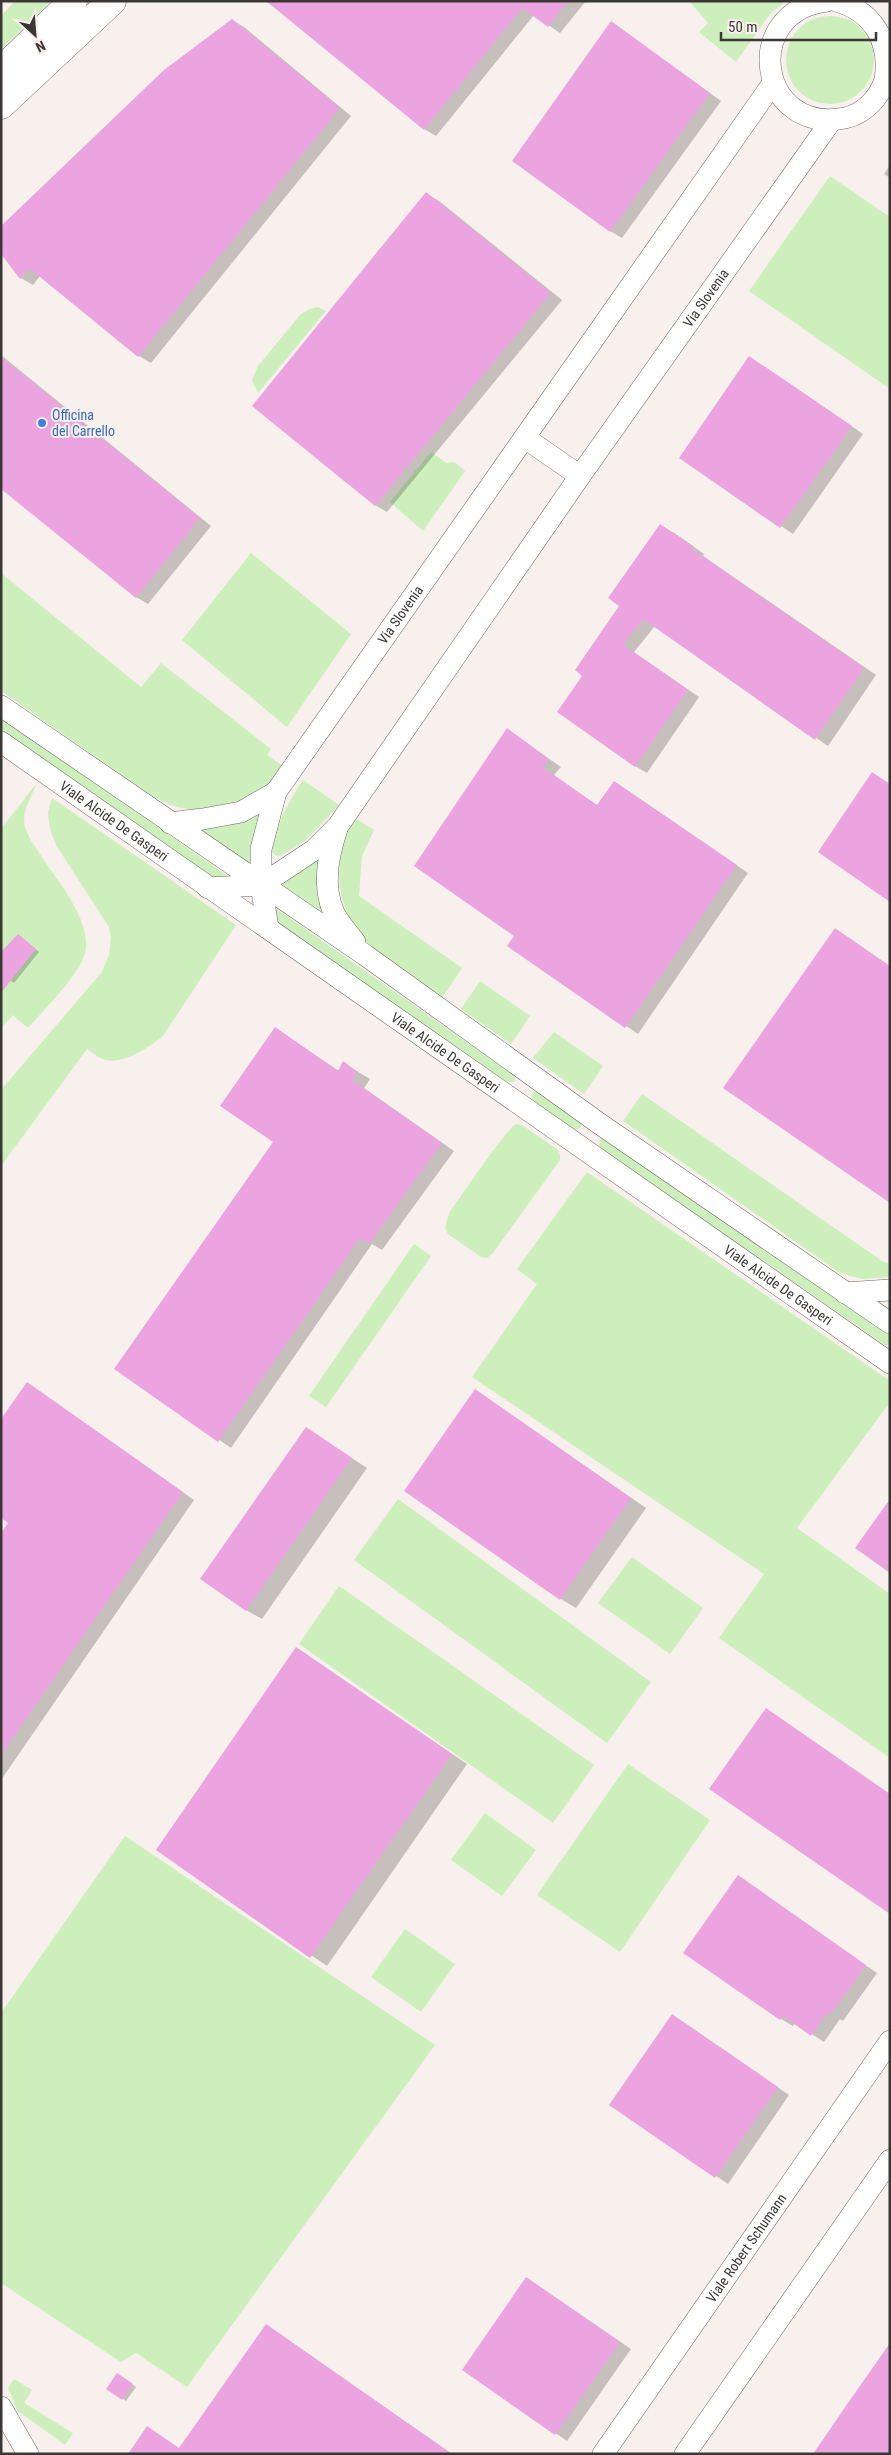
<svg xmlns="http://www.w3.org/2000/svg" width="891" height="2455" font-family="'Roboto Condensed',sans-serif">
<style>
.green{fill:#ccefbb}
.shadow{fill:#0003}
.building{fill:#eba4e0}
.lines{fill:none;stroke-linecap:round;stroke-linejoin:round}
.minor-casing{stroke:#6c6662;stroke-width:22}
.major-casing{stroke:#6c6662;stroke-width:29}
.minor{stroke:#fff;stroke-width:21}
.major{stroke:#fff;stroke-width:28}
.shop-dot{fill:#3f7fe0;stroke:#f7f0ec;stroke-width:2}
.labels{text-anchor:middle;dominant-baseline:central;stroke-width:4;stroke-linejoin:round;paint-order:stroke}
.street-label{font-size:14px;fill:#3a3735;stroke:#f7f0ec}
.shop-label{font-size:14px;fill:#366cbe;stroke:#f7f0ec;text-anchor:start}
</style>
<rect width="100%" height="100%" fill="#f7f0ec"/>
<g class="green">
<path d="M15 1H51L1 49V16Z"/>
<path d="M689 1H786L770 14 736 62 699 32 708 23Z"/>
<circle cx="830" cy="60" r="44"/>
<path d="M830 176 890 217V389L749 291Z"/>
<path d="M318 307 326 311 258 393 252 380 258 366 300 315 309 309Z"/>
<path d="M431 452 446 463 454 462 465 471 423 531 390 502Z"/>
<path d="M251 553 351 634 287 727 182 640Z"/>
<path d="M1 573 141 687 161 663 271 749 267 755 284 767C260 800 214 819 174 806 165 803 157 798 149 794L1 691Z"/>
<path d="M1 718 228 876 211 879 1 733Z"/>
<path d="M303 780 339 805 306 840 280 856 275 855 271 850C278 823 287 803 303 780Z"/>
<path d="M36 784C32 796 24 808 24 820 24 831 32 842 38 851 54 878 96 923 84 956 75 980 45 1008 28 1028L13 1015 1 1028V829Z"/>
<path d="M52 798 236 925 163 1036C149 1047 120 1068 101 1058 96 1056 92 1052 87 1049L1 1166V1090L102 972 109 955 111 938 109 927 56 845 50 829 48 813Z"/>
<path d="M260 814 252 846 253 866 198 828C220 829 240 823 260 814Z"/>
<path d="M355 818 374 830 362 856 359 896 462 968 442 998C420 982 393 967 373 948 334 913 330 862 355 818Z"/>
<path d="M318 859 317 873 325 917 276 883Z"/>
<path d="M271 905 512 1074 515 1078 514 1082H507L274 922Z"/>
<path d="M480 981 530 1016 511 1044 461 1009Z"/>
<path d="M554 1032 603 1066 584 1094 533 1058Z"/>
<path d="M538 1091 580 1121 581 1127 574 1131 532 1102V1093Z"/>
<path d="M642 1094 882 1261 890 1264V1277L862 1279 840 1273 623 1121Z"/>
<path d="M516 1124 522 1125 557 1149 560 1154V1160L493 1253 487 1258 481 1257 448 1234 445 1228 449 1213C460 1198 505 1130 516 1124Z"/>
<path d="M606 1139 890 1336V1345H885L599 1147 600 1140Z"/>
<path d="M587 1172 890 1381V1402L797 1528 890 1594V1758L719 1638 764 1574 472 1377 537 1284 517 1269Z"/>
<path d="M414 1244 431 1256 326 1407 309 1396Z"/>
<path d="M398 1499 651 1682 607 1743 354 1560Z"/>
<path d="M632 1557 703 1608 670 1654 598 1603Z"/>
<path d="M339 1586 594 1765 553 1823 299 1644Z"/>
<path d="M628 1764 710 1820 620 1952 537 1895Z"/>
<path d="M485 1813 536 1850 502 1896 451 1860Z"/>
<path d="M125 1836 435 2045 187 2387 136 2353 121 2362 1 2283V2013Z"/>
<path d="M405 1929 455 1964 421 2012 371 1977Z"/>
<path d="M14 2379 32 2390 24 2403 73 2433 65 2445 18 2411 8 2388Z"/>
</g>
<g class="shadow">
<path d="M268 1H586L560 33 534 15 436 136 424 129Z"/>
<path d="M232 20 244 27 351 116 151 363 139 356 40 276 33 285 21 278 1 252Z"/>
<path d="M612 23 721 101 622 238 610 231Z"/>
<path d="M890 165V178L884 174Z"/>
<path d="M427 194 439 201 562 300 387 512 375 505Z"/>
<path d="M1 355 211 526 148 604 136 597 1 487Z"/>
<path d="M762 365 863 434 793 534 681 458Z"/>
<path d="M673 532 704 554 703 556 876 675 828 746 655 626 634 652 699 697 647 773 635 766 584 675Z"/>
<path d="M507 730 561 767 554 775 598 806 615 782 748 873 638 1034 509 946 516 935Z"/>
<path d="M22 938 39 952 14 983 11 981Z"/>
<path d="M275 1028 339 1071 343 1063 370 1079 364 1088 454 1151 382 1250 372 1244 231 1448 116 1369 275 1142Z"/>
<path d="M39 1391 194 1500 1 1780V1535L10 1522Z"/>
<path d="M476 1391 646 1508 576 1608 561 1599Z"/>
<path d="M306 1428 367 1468 262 1619 246 1610Z"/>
<path d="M297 1648 467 1764 327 1966 157 1849Z"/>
<path d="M738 1877 877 1973 843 2021 840 2019 824 2042 795 2023 793 2026 781 2019Z"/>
<path d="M684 2023 789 2095 728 2184 611 2104Z"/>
<path d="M527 2278 631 2349 567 2441 464 2370Z"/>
<path d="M278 2333 452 2454H129L147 2427 180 2449Z"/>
<path d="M121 2376 136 2387 126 2401 108 2388Z"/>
</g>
<g class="building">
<path d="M266 1H568L548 27 522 8 424 130Z"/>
<path d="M232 19 340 108 138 357 29 268 20 279 1 254V226L164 70Z"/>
<path d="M611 21 710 93 610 232 512 161Z"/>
<path d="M426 192 551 293 375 506 252 406Z"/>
<path d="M749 356 852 426 780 528 679 458Z"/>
<path d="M1 357 200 518 136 598 1 489Z"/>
<path d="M660 524 693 546 691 548 864 668 815 740 643 619 623 645 688 690 635 767 557 712 582 676 575 670 619 606 608 598Z"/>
<path d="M507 728 549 759 543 768 597 805 614 781 737 865 625 1028 507 946 514 936 414 866Z"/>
<path d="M872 772 890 784V902L818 852Z"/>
<path d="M835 928 890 966V1203L723 1088Z"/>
<path d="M18 934 36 949 1 993V952Z"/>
<path d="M275 1027 338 1071 343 1061 358 1072 352 1080 442 1143 369 1244 360 1238 218 1442 114 1369 273 1142 220 1106Z"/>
<path d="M27 1382 183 1492 1 1755V1533L8 1523 1 1518V1419Z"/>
<path d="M475 1389 631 1498 560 1600 404 1491Z"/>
<path d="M306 1427 352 1458 246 1611 200 1579Z"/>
<path d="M890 1499V1573L855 1548Z"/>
<path d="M296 1647 452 1754 310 1958 156 1850Z"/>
<path d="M766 1708 890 1794V1914L709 1789Z"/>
<path d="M738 1875 866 1965 830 2015 827 2013 811 2036 783 2016 780 2020 683 1953Z"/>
<path d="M672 2014 778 2087 715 2178 609 2105Z"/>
<path d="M526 2277 620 2342 555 2435 462 2370Z"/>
<path d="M266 2324 452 2454H128L147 2426 179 2448Z"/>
<path d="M890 2343V2454H813L848 2403Z"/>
<path d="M117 2373 133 2384 122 2400 106 2389Z"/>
</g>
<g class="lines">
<defs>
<g id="minor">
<path d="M827 1C740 11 758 135 845 118 864 114 879 98 885 80 891 41 873 11 836 1"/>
<path d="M525 438 580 476"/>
<path d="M1 706 365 955 600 1124 890 1323"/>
<path id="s1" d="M1 742 890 1363"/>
<path d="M170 823 203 819 241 812 276 792"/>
<path d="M337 829C328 856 322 886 334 913 339 923 348 933 355 942"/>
<path id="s2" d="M208 888 261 885 314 850 338 826 580 476 831 121"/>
<path id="s3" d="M268 928 261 885V849L276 792 773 83"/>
<path d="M845 1293 890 1290"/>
<path d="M1 2407 28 2454"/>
<path id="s4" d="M603 2454 890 2041"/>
<path d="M685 2454 890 2160"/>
</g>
<g id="major">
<path d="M1 71 73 1"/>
<path d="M1 105 112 1"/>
</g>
</defs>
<use href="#minor" class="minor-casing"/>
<use href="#major" class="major-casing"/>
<use href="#minor" class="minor"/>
<use href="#major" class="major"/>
</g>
<circle class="shop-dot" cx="42" cy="423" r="5"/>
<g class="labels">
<g class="street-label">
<text stroke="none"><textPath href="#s2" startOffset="794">Via Slovenia</textPath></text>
<text stroke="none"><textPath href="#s3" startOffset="355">Via Slovenia</textPath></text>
<text stroke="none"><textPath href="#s1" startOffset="138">Viale Alcide De Gasperi</textPath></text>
<text stroke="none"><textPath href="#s1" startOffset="542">Viale Alcide De Gasperi</textPath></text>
<text stroke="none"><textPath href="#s1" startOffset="948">Viale Alcide De Gasperi</textPath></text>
<text stroke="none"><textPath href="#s4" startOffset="251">Viale Robert Schumann</textPath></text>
</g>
<g class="shop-label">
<text x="52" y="415">Officina<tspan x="52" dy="16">del Carrello</tspan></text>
</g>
</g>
<rect width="891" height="2455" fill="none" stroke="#3a3735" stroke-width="5"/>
<g transform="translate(35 35) rotate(154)" stroke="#f7f0ec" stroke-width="4" paint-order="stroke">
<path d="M0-4L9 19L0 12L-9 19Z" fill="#3a3735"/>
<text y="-8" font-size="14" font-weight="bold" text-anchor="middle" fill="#3a3735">N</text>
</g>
<path d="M721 32v8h155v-8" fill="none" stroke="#3a3735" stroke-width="2.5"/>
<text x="728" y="32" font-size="15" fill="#3a3735" stroke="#f7f0ec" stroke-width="4" paint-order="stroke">50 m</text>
</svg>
